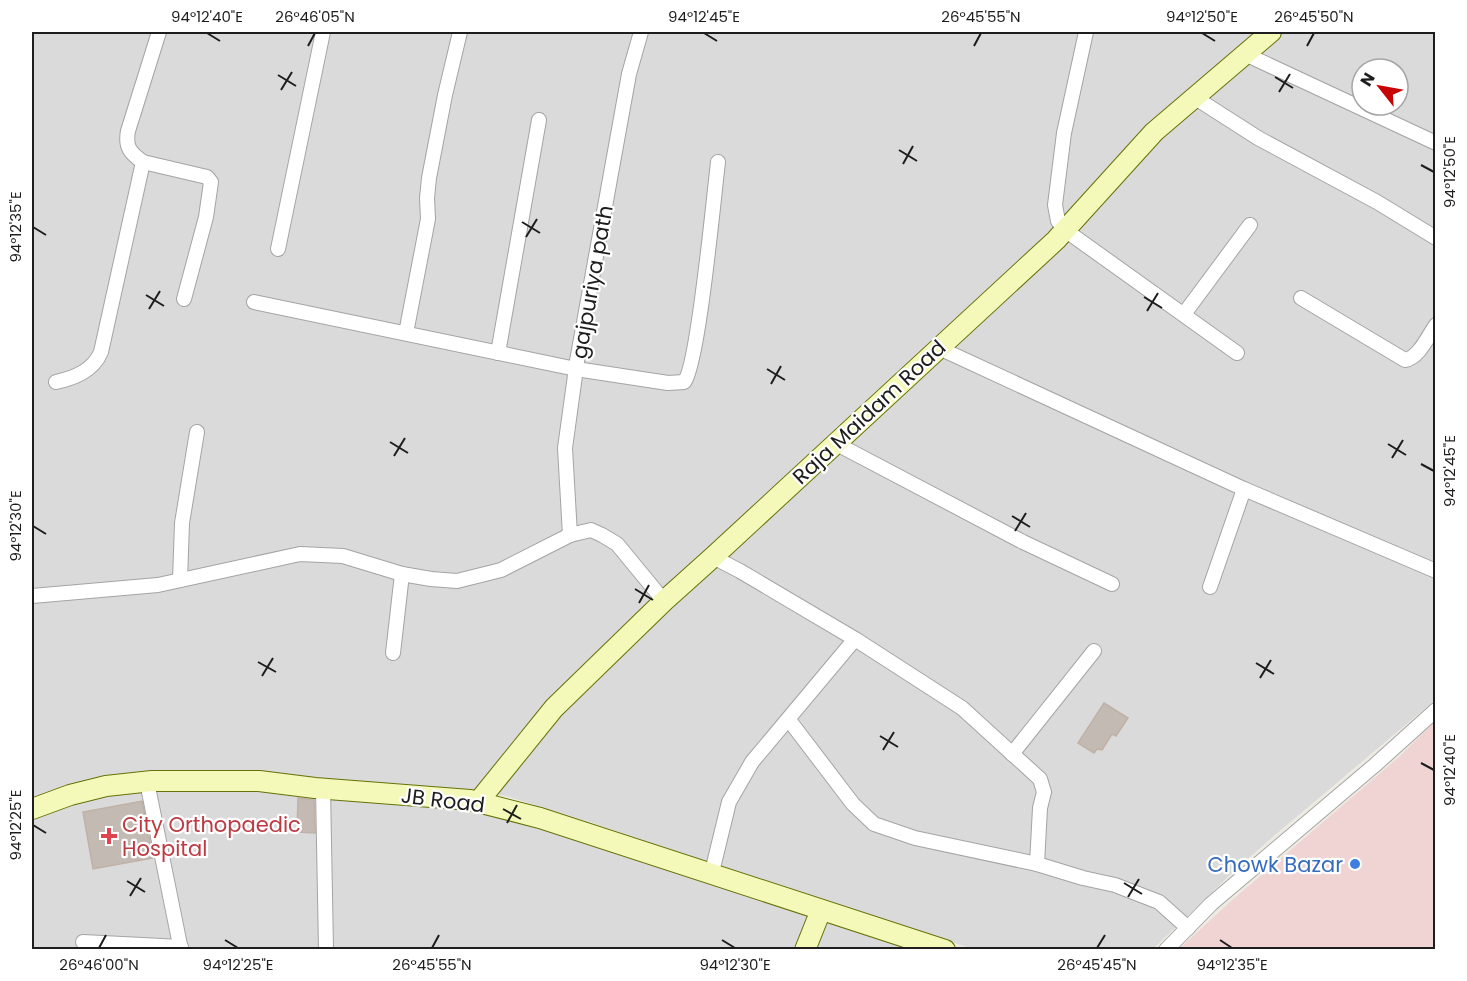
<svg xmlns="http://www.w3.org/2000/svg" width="1467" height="981" font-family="Poppins,sans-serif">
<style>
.residential{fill:#dbdada;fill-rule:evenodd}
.commercial{fill:#efd4d3}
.building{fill:#c3bab3;stroke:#c0b1a6;stroke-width:1.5}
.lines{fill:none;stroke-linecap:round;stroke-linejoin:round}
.street-casing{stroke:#a4a4a4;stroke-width:16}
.secondary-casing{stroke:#667207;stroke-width:22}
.street{stroke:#fff;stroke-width:14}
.secondary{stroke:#f4f8b8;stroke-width:20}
.ticks{fill:none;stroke:#1d1d1d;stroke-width:2}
.health-dot{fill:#e0444e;stroke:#fff;stroke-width:2}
.shop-dot{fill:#3f7fe0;stroke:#fff;stroke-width:2}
.labels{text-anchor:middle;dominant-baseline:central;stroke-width:4.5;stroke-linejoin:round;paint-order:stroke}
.street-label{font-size:21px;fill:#1d1d1d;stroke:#fff}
.health-label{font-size:21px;fill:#be3a42;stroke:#fff;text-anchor:start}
.shop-label{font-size:21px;fill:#366cbe;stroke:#fff;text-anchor:end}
.neatline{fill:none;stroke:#1d1d1d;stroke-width:2}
.ticks-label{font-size:15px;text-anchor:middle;fill:#1d1d1d}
</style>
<rect width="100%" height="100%" fill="#eeebe3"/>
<g class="residential">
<path d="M32 32H1435V700L1275 835 1235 870 1153 949H974L885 922 596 824 506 796 474 791 270 774 32 802ZM1362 69H1398V105H1362Z"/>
<path d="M235 787 470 808 532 823 808 915 796 950H32V821L85 799 147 790Z"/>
<path d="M827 919 912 950H815Z"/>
</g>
<path class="commercial" d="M1435 721V949H1179L1230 902 1400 756Z"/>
<g class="building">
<path d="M1104 703 1128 718 1116 736 1112 734 1102 750 1097 749 1094 753 1078 743Z"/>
<path d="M298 798 314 800 315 833 297 832Z"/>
<path d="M142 801 153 858 93 869 83 812Z"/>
</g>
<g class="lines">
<defs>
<g id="street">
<path d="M1086 32 1064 133 1055 205 1058 221 1065 230 1237 353"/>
<path d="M1245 54 1436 143"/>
<path d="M1194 97 1258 138 1377 202 1436 238"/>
<path d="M143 162 207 177 211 182 206 217 184 299"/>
<path d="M278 249 323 32"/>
<path d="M1301 298 1405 360C1419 358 1428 336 1436 325"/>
<path d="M254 302 576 369 668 383 684 382C698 367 714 195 718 162"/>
<path d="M1184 314 1250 225"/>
<path d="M406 333 428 219 427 198 429 178 445 95 460 32"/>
<path d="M939 348 1244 489 1436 571"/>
<path d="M498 353 539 120"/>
<path d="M56 382C74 378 93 371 101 352L143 162C130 153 125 147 128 131L159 32"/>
<path d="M835 443 1023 542 1112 584"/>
<path d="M570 535 565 448 577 361 629 74 641 32"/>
<path d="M713 557 740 571 855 639 962 708 1040 779 1044 792 1040 808 1037 864"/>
<path d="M180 580 182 523 197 432"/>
<path d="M1210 587 1244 489"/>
<path d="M32 596 158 585 300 554 343 556 402 574 431 579 457 581 501 570 570 535 591 530 602 535 617 544 664 601"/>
<path d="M393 653 402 574"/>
<path d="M789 720 853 804 874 824 915 838 1037 864 1083 878 1115 885 1159 902 1188 928"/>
<path d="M1012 754 1094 651"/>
<path d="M147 782 181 950"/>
<path d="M323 788 326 950"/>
<path d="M712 872 729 802 752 762 855 639"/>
<path d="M83 942 181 947"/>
<path d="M1166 950 1211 904 1375 765 1436 710"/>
</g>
<g id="secondary">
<path d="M478 802 554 708 664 601 713 557 1056 240 1154 132 1271 32"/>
<path d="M32 809 70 795 106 786 152 781H259L315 788 470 800 540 818 945 950"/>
<path d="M805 950 821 910"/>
</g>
</defs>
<use href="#street" class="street-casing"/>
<use href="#secondary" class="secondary-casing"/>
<use href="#street" class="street"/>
<use href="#secondary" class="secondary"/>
</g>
<path class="ticks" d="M207 33 220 41M704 33 717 41M1202 33 1215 41M308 46 315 33M974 46 981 33M1307 46 1314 33M278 75 296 86M1275 77 1293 88M281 90 292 72M1279 92 1290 74M899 150 917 161M903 164 913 146M1421 165 1434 172M522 222 540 233M33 227 46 235M526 237 537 219M146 295 164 306M1144 297 1162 308M149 309 160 291M1147 311 1158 293M767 369 785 380M771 384 781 366M390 442 408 453M1388 444 1406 455M394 456 405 438M1392 458 1403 440M1421 464 1434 471M1012 516 1030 527M33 526 46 534M1015 531 1026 513M635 589 653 600M639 603 649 585M258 662 276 672M1256 663 1274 674M262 676 273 658M1260 678 1271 660M880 736 898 747M883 750 894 732M1421 763 1434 770M503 809 521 819M507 823 517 805M33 825 46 833M127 881 145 892M1124 883 1142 894M130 896 141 878M1128 897 1139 879M225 940 238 948M722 940 735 948M1220 940 1232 948M99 948 106 935M432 948 439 935M1097 948 1105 935"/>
<path class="health-dot" d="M106 827h6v6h6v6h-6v6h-6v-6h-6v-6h6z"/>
<circle class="shop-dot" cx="1355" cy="864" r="6"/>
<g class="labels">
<g class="street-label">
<text transform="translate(592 282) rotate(-80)">gajpuriya path</text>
<text transform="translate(869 412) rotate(-43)">Raja Maidam Road</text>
<text transform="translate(443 800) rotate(7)">JB Road</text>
</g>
<g class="health-label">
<text x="122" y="824">City Orthopaedic<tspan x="122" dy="24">Hospital</tspan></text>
</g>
<g class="shop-label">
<text x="1343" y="864">Chowk Bazar</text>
</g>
</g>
<rect width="1467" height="981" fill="none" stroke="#ffffff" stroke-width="66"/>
<g transform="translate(1380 87) rotate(301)"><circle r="28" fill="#ffffff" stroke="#a5a5a5" stroke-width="1.5"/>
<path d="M0-4.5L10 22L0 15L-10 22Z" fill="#c70504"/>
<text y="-9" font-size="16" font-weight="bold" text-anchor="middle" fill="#1d1d1d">N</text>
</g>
<rect x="33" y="33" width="1401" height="915" class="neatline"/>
<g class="ticks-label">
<text x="207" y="22">94°12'40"E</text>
<text x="315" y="22">26°46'05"N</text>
<text x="704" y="22">94°12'45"E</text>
<text x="981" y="22">26°45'55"N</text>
<text x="1202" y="22">94°12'50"E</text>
<text x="1314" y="22">26°45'50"N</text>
<text transform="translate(1450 172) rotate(-90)" y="5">94°12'50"E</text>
<text transform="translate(16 227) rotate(-90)" y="5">94°12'35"E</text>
<text transform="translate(1450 471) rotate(-90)" y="5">94°12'45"E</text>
<text transform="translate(16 526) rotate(-90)" y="5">94°12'30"E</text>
<text transform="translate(1450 770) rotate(-90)" y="5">94°12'40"E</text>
<text transform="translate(16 825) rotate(-90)" y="5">94°12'25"E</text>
<text x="99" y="970">26°46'00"N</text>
<text x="238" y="970">94°12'25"E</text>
<text x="432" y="970">26°45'55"N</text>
<text x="735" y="970">94°12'30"E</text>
<text x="1097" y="970">26°45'45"N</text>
<text x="1232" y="970">94°12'35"E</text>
</g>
</svg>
